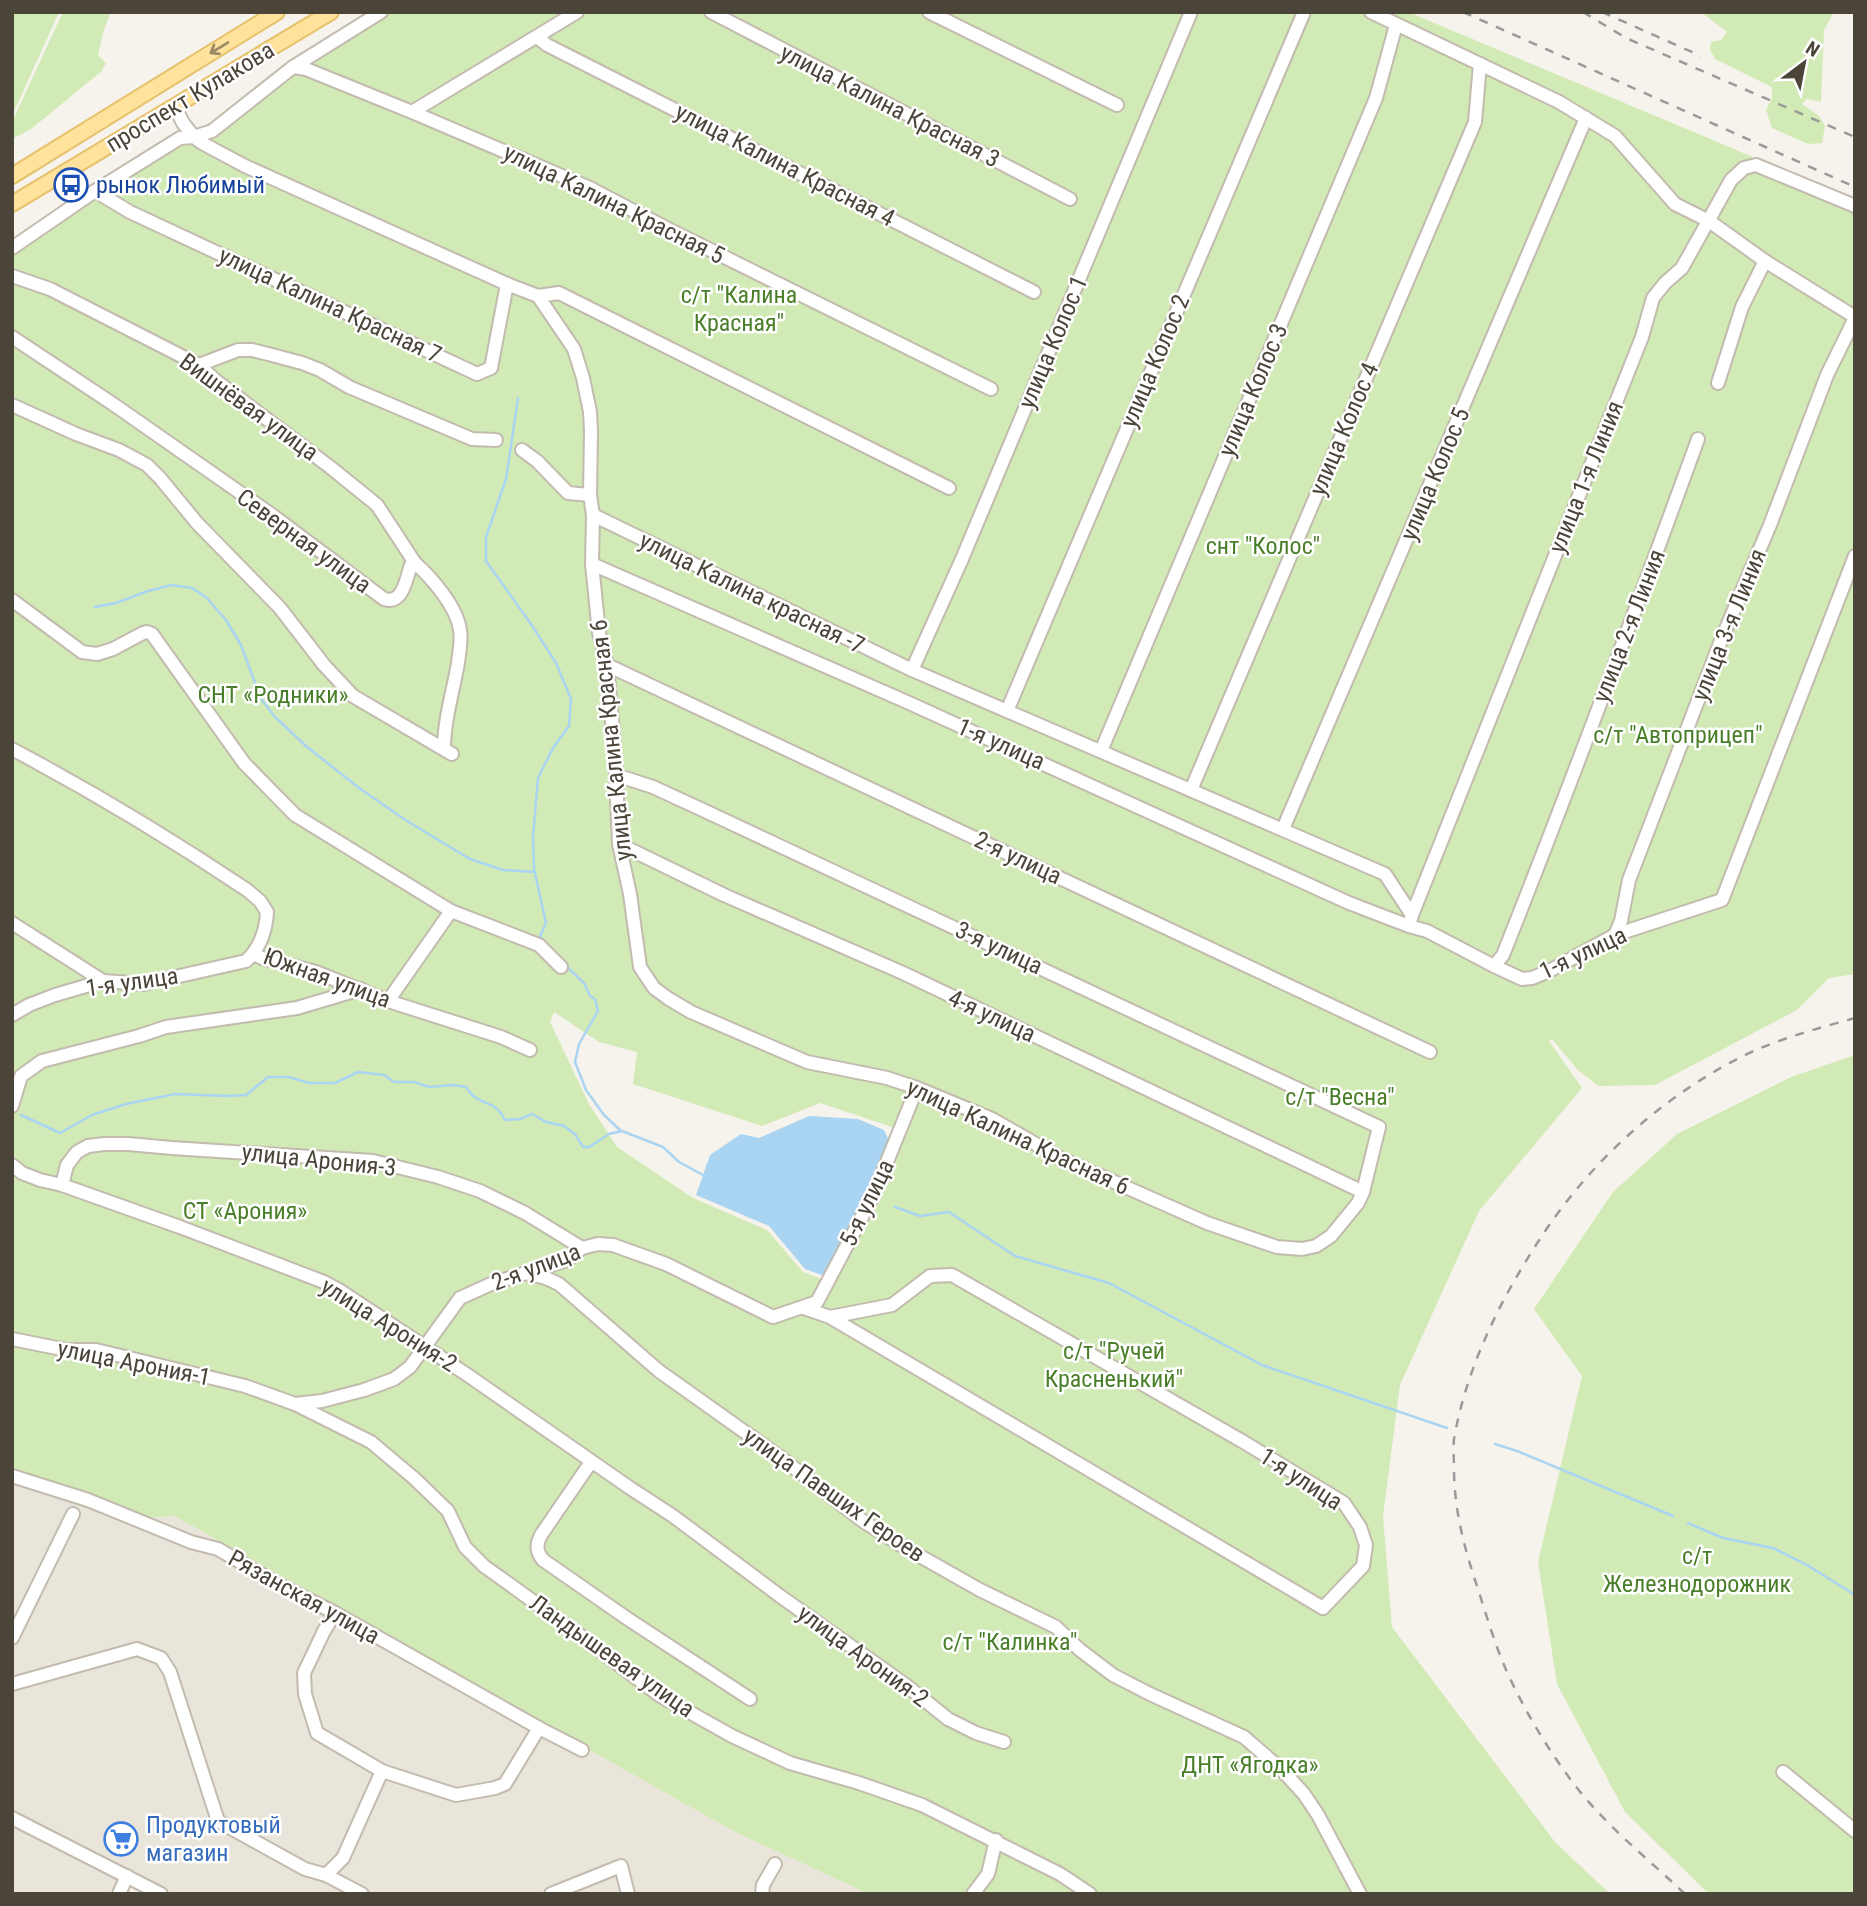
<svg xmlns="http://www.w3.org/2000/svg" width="1867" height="1906" font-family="'Roboto Condensed',sans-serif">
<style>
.residential{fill:#eae5da}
.green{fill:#d2eab5;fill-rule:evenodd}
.water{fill:#a9d4f2}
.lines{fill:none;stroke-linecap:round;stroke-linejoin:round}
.stream{stroke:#a9d4f2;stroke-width:2.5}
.minor-casing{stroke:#c2bbae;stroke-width:16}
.major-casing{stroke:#e6c16a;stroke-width:18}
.minor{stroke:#fff;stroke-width:12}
.major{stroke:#ffe39c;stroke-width:14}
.rail{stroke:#9a9a9a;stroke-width:2.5;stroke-dasharray:9 9;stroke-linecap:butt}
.oneway{stroke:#9c8c66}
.labels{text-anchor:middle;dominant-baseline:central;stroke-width:5;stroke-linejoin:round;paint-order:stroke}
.street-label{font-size:24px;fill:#4b4439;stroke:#fff}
.transit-label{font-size:24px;fill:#164399;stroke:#fff;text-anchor:start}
.park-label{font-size:24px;fill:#4a7f2a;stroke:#fff}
.shop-label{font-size:24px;fill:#366cbe;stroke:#fff;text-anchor:start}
</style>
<rect width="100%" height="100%" fill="#f6f3ec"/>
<g class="residential">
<path d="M12 1474 126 1519 175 1516 735 1832 869 1894H172L12 1811Z"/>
<path d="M12 1824 123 1880 116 1894H12Z"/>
</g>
<g class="green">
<path d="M12 12H59L12 116Z"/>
<path d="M63 12H111L104 29 98 55 106 63 102 71 31 129 12 139V122Z"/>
<path d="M384 12H1408L1727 146 1855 202V974L1829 978 1797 1010 1655 1085 1598 1086 1577 1069 1552 1039 1549 1041 1582 1088 1479 1211 1400 1385 1383 1516 1392 1627 1555 1842 1610 1894H869L735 1832 175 1516 126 1519 12 1474V248ZM554 1012 599 1042 637 1052 633 1084 762 1126 820 1103 907 1132 833 1283 803 1272 767 1230 693 1198 617 1147 589 1104 550 1022Z"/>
<path d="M1701 12H1834L1824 30 1821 102 1807 99 1802 104 1819 116 1825 126 1822 143 1808 144 1772 128 1766 110 1772 98V87L1715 59 1710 49 1711 42 1721 40 1727 32Z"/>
<path d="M1855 1055V1894H1709L1625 1812 1557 1684 1538 1562 1582 1376 1534 1309 1613 1192 1677 1134 1791 1077Z"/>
</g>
<path class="water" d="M809 1116 858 1119 884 1130 890 1143 863 1205 827 1277 805 1269 769 1226 696 1195 710 1155 741 1134 759 1138Z"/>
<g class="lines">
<g class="stream">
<path d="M518 398 506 479 486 537V561L531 624 556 663 571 699 569 726 553 748 538 778 533 837 534 869 546 923 540 936 548 946"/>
<path d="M95 607 116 603 148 591 172 585 192 588 206 597 226 620 241 645 261 699 275 717 306 746 359 788 407 821 470 859 503 870 535 872"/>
<path d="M566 966 584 983 590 996 595 999 598 1011 579 1044 575 1062 586 1090 604 1115 620 1130"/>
<path d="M21 1115 60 1133 92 1115 126 1104 175 1094 228 1096 246 1095 268 1077H289L309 1083H335L358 1072 384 1075 394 1082H414L429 1087 454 1085 466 1087C468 1090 470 1093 473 1096 487 1106 496 1102 505 1120L520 1119 532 1114 546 1122 564 1126 575 1134 583 1147H589L609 1134 622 1131 663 1147 679 1162 703 1175H706"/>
<path d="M895 1207 920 1216 949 1212 1015 1256 1109 1283 1262 1365 1447 1428"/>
<path d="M1495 1444 1517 1451 1673 1516"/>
<path d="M1688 1523 1723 1538 1773 1548 1807 1565 1855 1595"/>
</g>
<defs>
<g id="minor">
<path d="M711 12 1070 199"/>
<path d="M929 12 1117 105"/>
<path d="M1371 12 1559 102 1615 136 1675 204 1709 221 1765 261 1855 317"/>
<path d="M537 37 547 45 1034 292"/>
<path d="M293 67 381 12"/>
<path d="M175 107 183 123 194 137 202 143 245 166 507 284 538 296 559 293 949 488"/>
<path d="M412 112 577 12"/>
<path d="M95 191 130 212 477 374 491 368 507 284"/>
<path d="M12 248 95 191 180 138 194 137 212 131 293 67 306 69 412 112 590 188 674 232 991 389"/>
<path d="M12 276 50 289 199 365 215 380 330 467 377 505 415 563"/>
<path d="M538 296 574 349 583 378 590 412 591 431 590 495 593 515 592 564 599 633 607 665 612 721 616 775 619 844 630 894 640 967 654 988 669 999 691 1012 807 1062 887 1078 917 1088 992 1119 1060 1158 1207 1223 1277 1247 1302 1249 1316 1246 1331 1236 1358 1203 1363 1192 1379 1127 705 811 653 787 616 775"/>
<path d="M12 337 113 404 272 515 384 599C403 605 406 579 411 565L415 563C432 578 457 607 460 630 462 641 459 652 458 663 453 692 444 720 444 749"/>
<path d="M199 365 238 350H252L272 355 302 363 320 370 349 387 472 439 496 440"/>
<path d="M1718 383 1742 307 1765 261"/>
<path d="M12 405 76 434 119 450 147 465 160 478 197 523 280 608 324 665 353 696 452 754"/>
<path d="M522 450 537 461 568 493 590 495"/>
<path d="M593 515 912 670 1385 874 1412 915 1409 926 1427 931 1494 966 1522 979 1532 978 1549 971 1615 935 1722 900 1855 556"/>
<path d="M592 564 907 702 1349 903 1409 926"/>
<path d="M12 600 82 652 97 654 113 649 143 633 147 632 152 634 244 763 295 815 451 911 539 945 561 967"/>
<path d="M607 665 1430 1052"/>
<path d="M912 670 962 559 1191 12"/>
<path d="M1007 711 1304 12"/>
<path d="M12 749C93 792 171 839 247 890L260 901 267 912C266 931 260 948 246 961L144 984 103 981 55 995 29 1005 12 1015"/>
<path d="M1101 751 1376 98 1396 25"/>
<path d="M1191 790 1475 122 1480 64"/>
<path d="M1283 829 1586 118"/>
<path d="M619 844 724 895 903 973 1363 1192"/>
<path d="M1412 915 1642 337 1653 298 1665 283 1682 268 1731 180 1744 168 1756 165 1855 206"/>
<path d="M12 923 103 981"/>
<path d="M1615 935 1621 921 1629 880 1722 638 1770 525 1827 375 1855 318"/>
<path d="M253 954 262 958 316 972 388 1001 501 1037 530 1050"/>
<path d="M1494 966 1503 955C1571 784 1635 612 1698 439"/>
<path d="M388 1001 451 911"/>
<path d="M12 1106 21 1076 42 1061 139 1036 166 1027 297 1008 361 989"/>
<path d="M12 1165 22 1173 40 1180 62 1185 180 1227 324 1282 339 1290 469 1376 630 1488 673 1516 780 1596 907 1686 948 1719 976 1733 1004 1742"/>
<path d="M62 1185 67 1165 77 1152 88 1146 104 1144H128L172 1148 373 1161 438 1177 480 1191 525 1213 582 1248"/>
<path d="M525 1273 546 1278 559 1284 659 1371 780 1457 863 1521 904 1547 980 1590 1056 1627 1080 1650 1113 1675 1150 1694 1244 1737 1282 1770 1304 1794 1318 1815 1360 1894"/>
<path d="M804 1308 830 1317 1323 1608 1363 1566 1366 1545 1360 1527 1344 1503 1242 1441 952 1275 930 1276 892 1305 830 1317"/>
<path d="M12 1339 67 1350H96L245 1386 295 1404 371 1442 415 1479 448 1511 465 1547 484 1566 573 1630 659 1695 732 1736 790 1763 859 1783 922 1805 1060 1874 1090 1894"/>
<path d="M295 1404 322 1401 364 1390 394 1379 410 1367 460 1298 491 1284 567 1260 582 1248 598 1244 613 1245 666 1264 773 1317 817 1302 873 1196 917 1088"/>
<path d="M591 1462 541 1535C536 1545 536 1551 543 1560L628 1619 750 1699"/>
<path d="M12 1476 88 1500 191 1542 218 1549 278 1584 335 1613 539 1728 582 1750"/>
<path d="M335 1613 324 1631 304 1673 305 1694 317 1733 382 1771 456 1795 495 1788 505 1784 539 1728"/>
<path d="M12 1638 73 1514"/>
<path d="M12 1684 137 1649 161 1658 170 1672 218 1821 305 1869 326 1875 362 1894"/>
<path d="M1783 1772 1855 1831"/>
<path d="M12 1818 161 1894"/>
<path d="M326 1875 343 1858 382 1771"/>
<path d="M119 1894 127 1876"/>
<path d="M551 1894 621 1866 628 1894"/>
<path d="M762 1894 763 1885 775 1864"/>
<path d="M973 1894 988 1874 996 1840"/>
</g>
<g id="major">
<path d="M12 176 277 12"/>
<path d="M12 204 331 12"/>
</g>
</defs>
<use href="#minor" class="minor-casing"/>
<use href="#major" class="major-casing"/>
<use href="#minor" class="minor"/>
<use href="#major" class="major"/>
<g class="rail">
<path d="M1463 12 1855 187"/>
<path d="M1583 12 1626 38 1855 137"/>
<path d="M1602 12 1701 56"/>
<path d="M1685 1894C1645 1856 1600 1821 1568 1776 1544 1743 1524 1709 1507 1672 1494 1643 1485 1610 1475 1580 1463 1543 1454 1507 1454 1468 1454 1458 1453 1448 1454 1439 1466 1370 1498 1304 1536 1245 1586 1166 1657 1100 1741 1057 1777 1039 1816 1029 1855 1018"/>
</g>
</g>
<defs><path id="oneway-shaft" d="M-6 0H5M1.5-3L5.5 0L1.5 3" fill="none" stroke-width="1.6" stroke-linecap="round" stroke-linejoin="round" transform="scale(1.75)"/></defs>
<use class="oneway" href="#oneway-shaft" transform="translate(219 48) rotate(149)"/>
<defs>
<symbol id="bus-ring" viewBox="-11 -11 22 22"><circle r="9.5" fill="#fff" stroke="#1a4fb4" stroke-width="1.5"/><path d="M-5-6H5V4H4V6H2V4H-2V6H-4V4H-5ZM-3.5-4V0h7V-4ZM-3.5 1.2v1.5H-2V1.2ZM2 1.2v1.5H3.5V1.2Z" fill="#1a4fb4"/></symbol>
<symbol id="supermarket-ring" viewBox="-11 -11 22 22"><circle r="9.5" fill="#fff" stroke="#3f7fe0" stroke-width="1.5"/><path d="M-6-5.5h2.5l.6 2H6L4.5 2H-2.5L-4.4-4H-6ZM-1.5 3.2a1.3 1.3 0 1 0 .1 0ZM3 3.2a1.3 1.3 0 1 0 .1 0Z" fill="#3f7fe0"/></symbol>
</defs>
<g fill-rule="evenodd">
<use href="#bus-ring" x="52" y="166" width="38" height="38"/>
<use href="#supermarket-ring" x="102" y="1820" width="38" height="38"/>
</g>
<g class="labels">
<g class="street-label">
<text transform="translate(190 97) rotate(-31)">проспект Кулакова</text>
<text transform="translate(890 106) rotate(27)">улица Калина Красная 3</text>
<text transform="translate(785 165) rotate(27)">улица Калина Красная 4</text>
<text transform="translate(614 204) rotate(26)">улица Калина Красная 5</text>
<text transform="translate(330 305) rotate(25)">улица Калина Красная 7</text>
<text transform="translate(1053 342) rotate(-67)">улица Колос 1</text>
<text transform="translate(1155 361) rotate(-67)">улица Колос 2</text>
<text transform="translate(1253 390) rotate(-67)">улица Колос 3</text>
<text transform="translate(249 407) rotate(36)">Вишнёвая улица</text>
<text transform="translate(1344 429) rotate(-67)">улица Колос 4</text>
<text transform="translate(1435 474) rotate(-67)">улица Колос 5</text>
<text transform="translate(1586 477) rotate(-68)">улица 1-я Линия</text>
<text transform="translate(304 541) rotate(36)">Северная улица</text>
<text transform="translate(752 593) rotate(26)">улица Калина красная -7</text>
<text transform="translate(1729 625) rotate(-68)">улица 3-я Линия</text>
<text transform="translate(1629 626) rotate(-69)">улица 2-я Линия</text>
<text transform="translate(611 740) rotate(-96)">улица Калина Красная 6</text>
<text transform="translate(1001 744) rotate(24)">1-я улица</text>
<text transform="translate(1018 858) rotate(25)">2-я улица</text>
<text transform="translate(999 948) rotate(25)">3-я улица</text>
<text transform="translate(1583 953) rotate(-25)">1-я улица</text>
<text transform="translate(327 978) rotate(20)">Южная улица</text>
<text transform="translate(132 982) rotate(-8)">1-я улица</text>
<text transform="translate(992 1016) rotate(25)">4-я улица</text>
<text transform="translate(1018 1137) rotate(25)">улица Калина Красная 6</text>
<text transform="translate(319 1160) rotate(6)">улица Арония-3</text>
<text transform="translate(867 1203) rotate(-64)">5-я улица</text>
<text transform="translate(536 1267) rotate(-21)">2-я улица</text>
<text transform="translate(389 1325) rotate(32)">улица Арония-2</text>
<text transform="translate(134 1363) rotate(11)">улица Арония-1</text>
<text transform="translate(1301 1479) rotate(33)">1-я улица</text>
<text transform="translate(834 1495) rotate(35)">улица Павших Героев</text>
<text transform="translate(304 1597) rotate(29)">Рязанская улица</text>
<text transform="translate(612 1656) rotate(35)">Ландышевая улица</text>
<text transform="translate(863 1656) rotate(36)">улица Арония-2</text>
</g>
<g class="transit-label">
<text x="96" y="185">рынок Любимый</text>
</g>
<g class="park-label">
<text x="739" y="295">с/т "Калина<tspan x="739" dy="28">Красная"</tspan></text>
<text x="1263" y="546">снт "Колос"</text>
<text x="273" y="695">СНТ «Родники»</text>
<text x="1678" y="735">с/т "Автоприцеп"</text>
<text x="1340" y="1097">с/т "Весна"</text>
<text x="245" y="1211">СТ «Арония»</text>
<text x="1114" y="1351">с/т "Ручей<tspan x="1114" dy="28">Красненький"</tspan></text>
<text x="1697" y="1556">с/т<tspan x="1697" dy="28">Железнодорожник</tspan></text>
<text x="1010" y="1642">с/т "Калинка"</text>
<text x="1250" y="1765">ДНТ «Ягодка»</text>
</g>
<g class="shop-label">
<text x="146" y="1825">Продуктовый<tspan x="146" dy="28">магазин</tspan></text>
</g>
</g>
<rect width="1867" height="1906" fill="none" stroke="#4b4439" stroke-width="28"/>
<g transform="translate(1804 63) rotate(32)" stroke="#ffffff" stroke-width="5" paint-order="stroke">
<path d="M0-5L12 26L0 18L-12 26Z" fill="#4b4439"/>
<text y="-10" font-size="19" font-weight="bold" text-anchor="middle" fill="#4b4439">N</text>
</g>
</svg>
